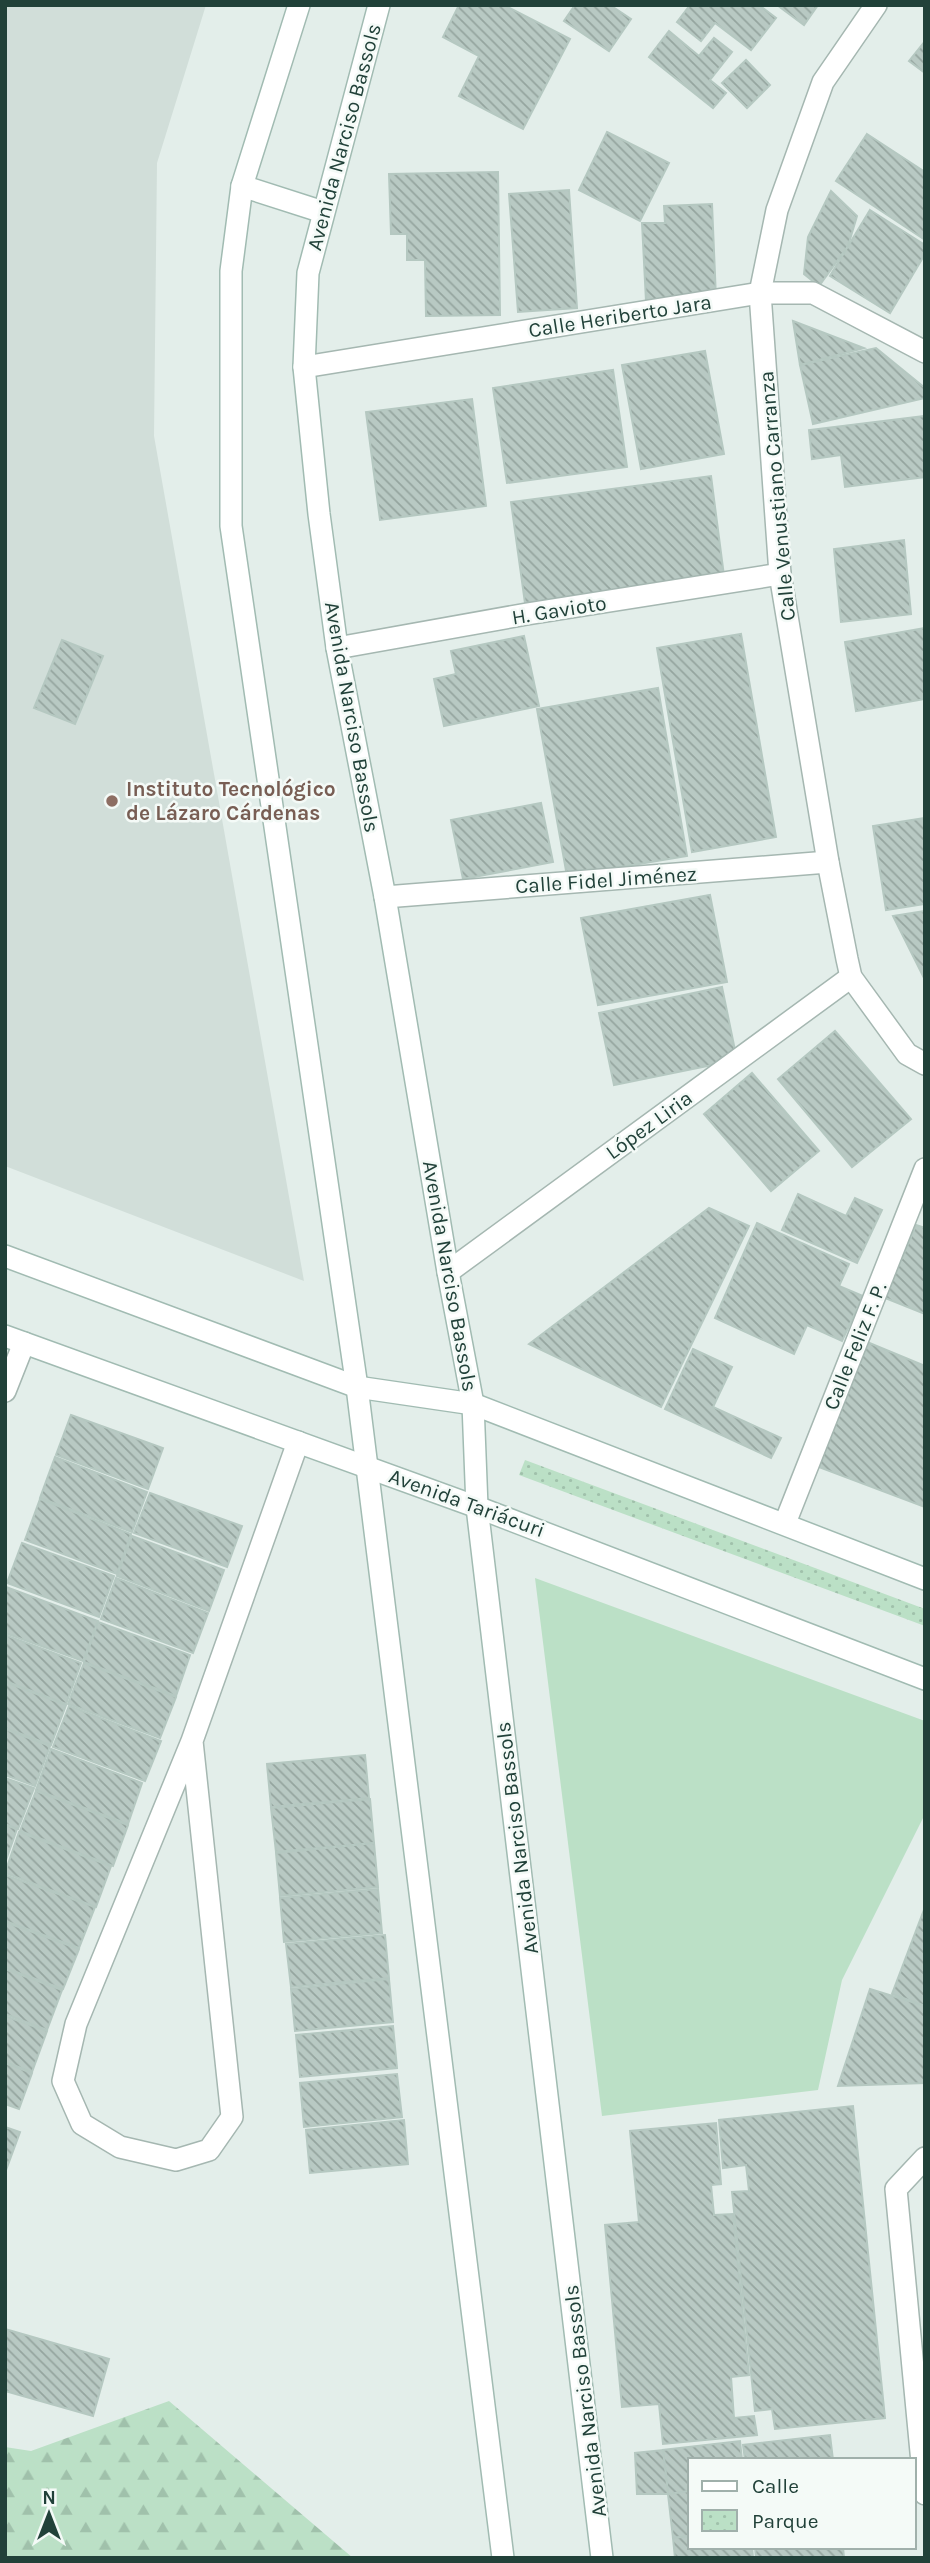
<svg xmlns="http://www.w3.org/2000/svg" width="930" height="2563" font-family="Karla,sans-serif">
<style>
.built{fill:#d1ded9}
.grass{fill:#bbe0c6}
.forest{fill:url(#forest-firs)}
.park{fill:url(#park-dots)}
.building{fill:url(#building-back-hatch);stroke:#b5c8c1;stroke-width:2}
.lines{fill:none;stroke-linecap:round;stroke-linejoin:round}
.lane-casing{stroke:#a5b7b1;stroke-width:24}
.street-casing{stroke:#a5b7b1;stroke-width:24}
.secondary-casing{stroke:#a1bbb2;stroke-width:24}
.lane{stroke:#fff;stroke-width:21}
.street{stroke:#fff;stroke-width:21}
.secondary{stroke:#fff;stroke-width:21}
.education-dot{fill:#8d6e63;stroke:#f4faf7;stroke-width:2.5}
.labels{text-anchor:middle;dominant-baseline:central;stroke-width:5;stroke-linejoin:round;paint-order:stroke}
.street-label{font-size:21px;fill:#214139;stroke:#f4faf7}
.education-label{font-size:21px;font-weight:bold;fill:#785e54;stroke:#f4faf7;text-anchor:start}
</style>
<defs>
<pattern id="forest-firs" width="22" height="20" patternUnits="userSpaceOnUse" patternTransform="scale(1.75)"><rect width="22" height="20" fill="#bbe0c6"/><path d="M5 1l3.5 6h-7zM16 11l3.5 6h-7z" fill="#a0c1ab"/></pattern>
<pattern id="park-dots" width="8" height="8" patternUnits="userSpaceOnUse" patternTransform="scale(1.75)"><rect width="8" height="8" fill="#bbe0c6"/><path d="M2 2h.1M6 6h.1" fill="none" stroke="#a0c1ab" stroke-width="1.8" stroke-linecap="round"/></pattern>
<pattern id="building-back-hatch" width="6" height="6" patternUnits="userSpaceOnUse" patternTransform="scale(1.75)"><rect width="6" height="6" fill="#b8c9c3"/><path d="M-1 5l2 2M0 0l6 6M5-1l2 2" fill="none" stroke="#95a59f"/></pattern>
</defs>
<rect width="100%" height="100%" fill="#e3eeea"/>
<path class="built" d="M5 5H206L157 163 154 436 304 1281 5 1166Z"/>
<path class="grass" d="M535 1578 925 1721V1814L842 1980 818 2090 602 2116Z"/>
<path class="forest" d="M169 2401 353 2558H5V2447L31 2451Z"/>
<path class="park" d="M525 1460 925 1609V1626L519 1475Z"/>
<g class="building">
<path d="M459 5H504L570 39 523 129 459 96 479 56 443 37Z"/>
<path d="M575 5H610L631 19 609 51 564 21Z"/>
<path d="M690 5H759L776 18 751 50 715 23 701 41 677 22Z"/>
<path d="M777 5H818L804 25Z"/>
<path d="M669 31 699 56 714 38 732 52 710 80 726 93 713 108 649 57Z"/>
<path d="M925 41V73L909 61Z"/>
<path d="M746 60 770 85 747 108 722 83Z"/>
<path d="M607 132 669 163 640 221 579 190Z"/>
<path d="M867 134 925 172V240L836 181Z"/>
<path d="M498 172 500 315 426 316 425 260H407V234H391L389 174Z"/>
<path d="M569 190 577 308 518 312 509 194Z"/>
<path d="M831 191 857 216 848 246 819 286 804 274 808 237Z"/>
<path d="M712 204 716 298 646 301 642 223H665L664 206Z"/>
<path d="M870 210 925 245V254L890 313 830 276Z"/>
<path d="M793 321 864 348 800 365Z"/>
<path d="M876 348 925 388V398L813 424 800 365Z"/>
<path d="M705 351 724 454 641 469 622 365Z"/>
<path d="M613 370 627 467 507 483 493 388Z"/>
<path d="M472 399 486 506 380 520 366 412Z"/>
<path d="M925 416V477L845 487 841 455 812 459 809 430Z"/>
<path d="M711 476 724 576 525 603 511 502Z"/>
<path d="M904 540 911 614 841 622 834 549Z"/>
<path d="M925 628V699L856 711 845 642Z"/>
<path d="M741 634 776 837 692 852 657 648Z"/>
<path d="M524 636 539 706 444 726 434 679 456 674 451 651Z"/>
<path d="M62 640 103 656 75 724 34 708Z"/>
<path d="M658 688 687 856 567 876 537 709Z"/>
<path d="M541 803 553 862 463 879 451 820Z"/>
<path d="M925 818V904L886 910 873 826Z"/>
<path d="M710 895 727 982 598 1005 581 918Z"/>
<path d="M925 911V980L893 916Z"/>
<path d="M722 987 737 1060 614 1085 599 1013Z"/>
<path d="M835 1031 911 1119 852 1167 778 1079Z"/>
<path d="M752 1073 819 1151 771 1191 704 1114Z"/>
<path d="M798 1194 846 1216 855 1198 882 1210 857 1263 782 1230Z"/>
<path d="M709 1208 749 1226 661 1407 529 1344Z"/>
<path d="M757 1223 849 1264 839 1286 863 1296 842 1341 807 1325 794 1354 715 1318Z"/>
<path d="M916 1225 925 1228V1314L885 1298Z"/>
<path d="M867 1342 925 1366V1507L816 1466Z"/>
<path d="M693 1349 732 1367 713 1407 781 1438 771 1458 665 1409Z"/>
<path d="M71 1415 163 1448 148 1489 56 1455Z"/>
<path d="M55 1457 147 1492 132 1532 40 1498Z"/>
<path d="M150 1493 242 1526 227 1567 134 1533Z"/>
<path d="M40 1499 131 1534 117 1574 25 1540Z"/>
<path d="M132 1536 224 1570 209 1611 117 1576Z"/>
<path d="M22 1543 114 1576 99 1617 7 1583Z"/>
<path d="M116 1578 208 1613 193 1653 101 1619Z"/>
<path d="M6 1587 98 1621 83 1661 5 1633Z"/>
<path d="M98 1622 190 1655 176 1696 84 1662Z"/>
<path d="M5 1635 81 1663 66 1704 5 1681Z"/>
<path d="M84 1663 176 1697 160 1738 68 1704Z"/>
<path d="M5 1682 66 1705 51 1745 5 1728Z"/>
<path d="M69 1706 161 1741 145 1781 53 1747Z"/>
<path d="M5 1729 50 1746 35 1786 5 1775Z"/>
<path d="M51 1749 142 1783 128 1824 36 1790Z"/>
<path d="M365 1755 369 1798 271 1807 267 1764Z"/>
<path d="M5 1778 34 1788 18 1829 5 1824Z"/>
<path d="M36 1791 128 1825 113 1866 20 1831Z"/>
<path d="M370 1799 374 1843 276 1852 271 1808Z"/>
<path d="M5 1825 17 1829 5 1863Z"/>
<path d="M19 1832 111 1866 96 1907 5 1873Z"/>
<path d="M374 1843 378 1887 280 1896 276 1853Z"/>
<path d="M5 1875 95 1907 79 1948 5 1921Z"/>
<path d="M378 1889 382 1933 284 1942 280 1898Z"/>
<path d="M925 1907V2006L892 1994Z"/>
<path d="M5 1922 79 1949 63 1989 5 1968Z"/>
<path d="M385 1935 389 1978 291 1987 286 1944Z"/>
<path d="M5 1969 62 1990 47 2030 5 2014Z"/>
<path d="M389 1979 393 2022 295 2031 291 1989Z"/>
<path d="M870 1989 925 2006V2083L838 2086Z"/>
<path d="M5 2016 47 2031 32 2072 5 2062Z"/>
<path d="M393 2026 397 2068 300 2077 296 2035Z"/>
<path d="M5 2063 32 2073 19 2109 5 2104Z"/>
<path d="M397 2074 402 2117 304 2127 300 2083Z"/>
<path d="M853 2106 885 2418 775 2429 772 2409 755 2411 732 2192 749 2191 746 2165 723 2168 719 2120Z"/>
<path d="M404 2120 408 2164 310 2173 306 2130Z"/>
<path d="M716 2123 721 2184 711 2185 714 2215 733 2214 749 2375 731 2377 734 2418 754 2416 757 2435 663 2444 659 2404 622 2407 605 2225 639 2222 630 2131Z"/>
<path d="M5 2127 20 2132 5 2173Z"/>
<path d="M5 2329 109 2359 93 2416 5 2391Z"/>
<path d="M830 2435 833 2460H745L743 2445Z"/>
<path d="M740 2441 742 2460H690V2491L668 2494 663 2450Z"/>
<path d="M663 2450 668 2494H637L635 2453Z"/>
<path d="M690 2491V2536L673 2538 668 2494Z"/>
<path d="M690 2536V2547H752L753 2558H675L673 2538Z"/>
<path d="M755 2547H843L844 2558H756Z"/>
</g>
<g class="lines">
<defs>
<g id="lane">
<path d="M760 293H813L925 352"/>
<path d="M337 648 527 614 780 574"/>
</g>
<g id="street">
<path d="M876 5 823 82 777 210 760 293 780 574 828 862 847 959 851 977 907 1054 925 1064"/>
<path d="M304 367 760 293"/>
<path d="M385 897 828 862"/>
<path d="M448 1272 851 977"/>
<path d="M5 1391 24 1343"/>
<path d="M785 1523 925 1169"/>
<path d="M192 1741 232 2117 209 2150 176 2160 120 2147 82 2124 63 2081 76 2024 192 1741 298 1442"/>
<path d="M925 2158 896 2189 925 2494"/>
</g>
<g id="secondary">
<path d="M299 5 242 186 231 271V526L357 1387 503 2558"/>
<path d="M379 5 308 273 304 367 319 514 337 648 385 897 448 1272 473 1404 477 1507 602 2558"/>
<path d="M242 186 323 212"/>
<path d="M5 1256 357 1387 473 1404 925 1579"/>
<path d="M5 1336 477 1507 925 1679"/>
</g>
</defs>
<use href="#lane" class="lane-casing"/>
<use href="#street" class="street-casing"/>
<use href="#secondary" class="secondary-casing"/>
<use href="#lane" class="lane"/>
<use href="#street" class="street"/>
<use href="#secondary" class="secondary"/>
</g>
<circle class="education-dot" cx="112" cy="801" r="7"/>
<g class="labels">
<g class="street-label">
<text transform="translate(344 137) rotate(-75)">Avenida Narciso Bassols</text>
<text transform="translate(620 316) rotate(-9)">Calle Heriberto Jara</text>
<text transform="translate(777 496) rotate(-95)">Calle Venustiano Carranza</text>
<text transform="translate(559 610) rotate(-9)">H. Gavioto</text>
<text transform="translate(352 717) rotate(80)">Avenida Narciso Bassols</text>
<text transform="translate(606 880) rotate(-4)">Calle Fidel Jiménez</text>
<text transform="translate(649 1125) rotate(-36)">López Liria</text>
<text transform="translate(450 1276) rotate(80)">Avenida Narciso Bassols</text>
<text transform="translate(855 1346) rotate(-68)">Calle Feliz F. P.</text>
<text transform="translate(467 1503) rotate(20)">Avenida Tariácuri</text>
<text transform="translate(517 1838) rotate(-97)">Avenida Narciso Bassols</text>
<text transform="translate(585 2401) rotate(-97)">Avenida Narciso Bassols</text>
</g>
<g class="education-label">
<text x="126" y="789">Instituto Tecnológico<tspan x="126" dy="24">de Lázaro Cárdenas</tspan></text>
</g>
</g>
<rect width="930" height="2563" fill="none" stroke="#214139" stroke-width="14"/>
<rect x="688" y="2458" width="228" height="91" fill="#f4faf7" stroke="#a0b0ab" stroke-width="2"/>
<rect x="702" y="2481" width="35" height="10" fill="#ffffff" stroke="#a0b0ab" stroke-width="2"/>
<text x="752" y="2493" font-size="21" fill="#214139">Calle</text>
<rect x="702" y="2510" width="35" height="21" fill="url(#park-dots)" stroke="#a0b0ab" stroke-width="2"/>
<text x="752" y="2528" font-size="21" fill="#214139">Parque</text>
<g transform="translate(49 2514)" stroke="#f4faf7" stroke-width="5" paint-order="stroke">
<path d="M0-5L12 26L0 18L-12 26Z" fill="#214139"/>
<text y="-10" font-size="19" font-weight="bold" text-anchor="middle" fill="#214139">N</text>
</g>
</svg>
